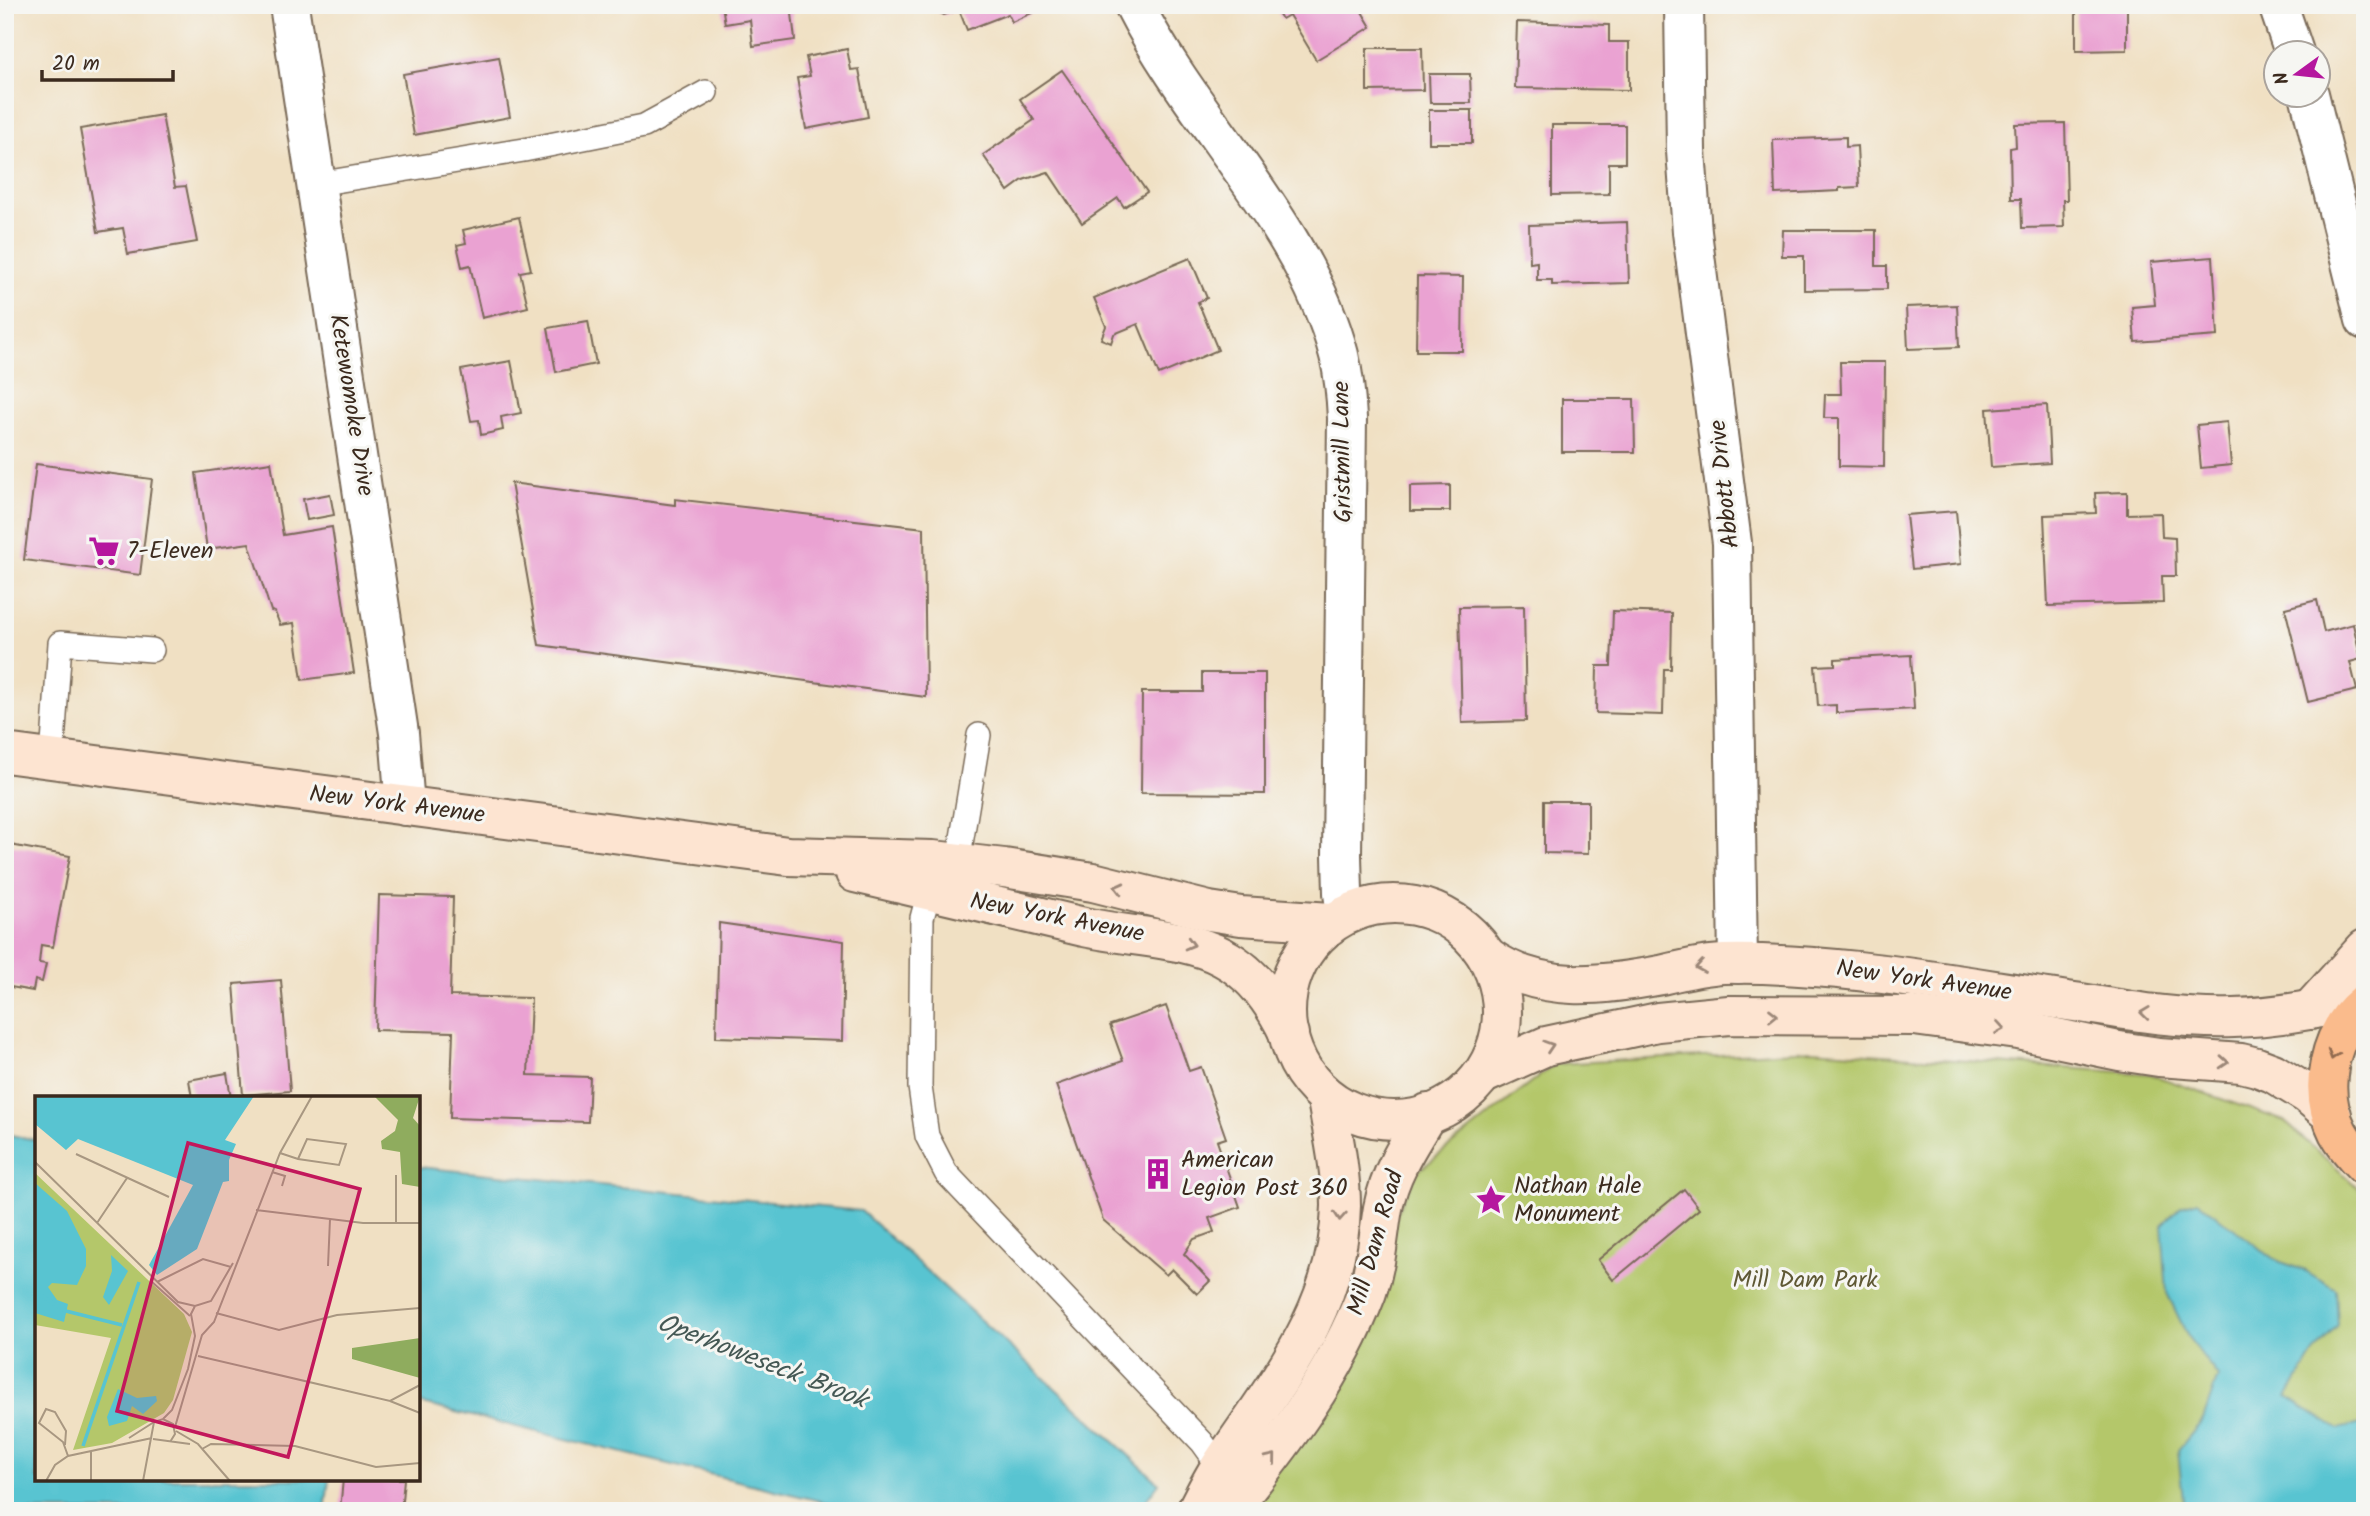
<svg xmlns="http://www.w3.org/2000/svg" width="2370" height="1516" font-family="Kalam,sans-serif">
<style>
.green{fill:#b4c76a;stroke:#787844;stroke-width:2}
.water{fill:#58c4d1;stroke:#4a7778;stroke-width:2}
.building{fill:#eaa2d2}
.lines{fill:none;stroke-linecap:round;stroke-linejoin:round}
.lane-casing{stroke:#7a6a58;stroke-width:26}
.street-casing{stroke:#7a6a58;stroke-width:42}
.secondary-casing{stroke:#7a6a58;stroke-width:42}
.primary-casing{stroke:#7a6a58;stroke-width:42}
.lane{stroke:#fff;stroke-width:23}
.street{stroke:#fff;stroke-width:38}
.secondary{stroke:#fde4d1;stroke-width:38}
.primary{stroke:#fabb8c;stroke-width:38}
.oneway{stroke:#9c8778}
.oneway2{stroke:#916b50}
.labels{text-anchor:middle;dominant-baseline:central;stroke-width:6;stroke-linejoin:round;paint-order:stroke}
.street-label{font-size:24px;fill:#3b2a1e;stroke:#f6f6f2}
.poi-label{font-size:24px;fill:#3b2a1e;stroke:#f6f6f2;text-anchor:start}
.park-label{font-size:24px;fill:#5f5935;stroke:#f6f6f2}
.water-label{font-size:26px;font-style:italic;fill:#445854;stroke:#f6f6f2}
.inset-river{fill:none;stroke:#58c4d1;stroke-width:3.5}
.inset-road{fill:none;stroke:#a89781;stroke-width:2}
.view{fill:#c2185b;fill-opacity:0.15;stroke:#c2185b;stroke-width:3.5}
.inset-edge{fill:none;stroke:#3b2a1e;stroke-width:3.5}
</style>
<rect width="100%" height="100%" fill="#f6f6f2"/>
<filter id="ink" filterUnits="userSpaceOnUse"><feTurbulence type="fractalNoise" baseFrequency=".0143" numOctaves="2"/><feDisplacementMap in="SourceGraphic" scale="14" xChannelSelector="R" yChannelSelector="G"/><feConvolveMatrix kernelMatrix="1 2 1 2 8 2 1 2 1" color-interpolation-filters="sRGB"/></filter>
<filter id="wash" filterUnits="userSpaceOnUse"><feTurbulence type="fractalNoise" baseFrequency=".00686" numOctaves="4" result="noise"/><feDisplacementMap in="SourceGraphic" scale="28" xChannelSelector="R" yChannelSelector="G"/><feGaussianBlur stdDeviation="1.57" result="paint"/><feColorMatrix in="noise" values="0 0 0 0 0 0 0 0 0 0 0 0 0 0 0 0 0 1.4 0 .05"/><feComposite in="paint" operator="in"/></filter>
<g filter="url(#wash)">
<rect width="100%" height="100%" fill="#f0e0c3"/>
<path class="green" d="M1812 1050 2150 1074 2284 1121 2365 1194V1511H1245L1417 1172 1555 1064Z"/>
<g class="water">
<path d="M5 1134 37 1140V1479H329L325 1511H5Z"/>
<path d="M418 1167 861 1211 1159 1483 1138 1511H861L418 1403Z"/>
<path d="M2198 1201 2275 1260 2304 1270 2336 1289 2338 1325 2314 1353 2287 1397 2338 1429 2365 1423V1511H2184L2178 1450 2203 1420 2218 1376 2188 1337 2167 1293 2162 1225 2181 1206Z"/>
</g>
<g id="blocks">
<g class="building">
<path d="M722 5H791L795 40 753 46 750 20 725 24Z"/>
<path d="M930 5H1031L1034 12 1012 22 1008 14 967 30 959 10 944 15 933 10Z"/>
<path d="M1273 5H1358L1371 27 1316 60 1289 15 1282 19Z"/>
<path d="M2076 5H2127V50L2076 51Z"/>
<path d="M1517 22 1609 25V42H1629V90L1515 88Z"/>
<path d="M1367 48H1422L1423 90 1367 91Z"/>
<path d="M847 49 851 70 859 69 868 117 806 129 797 78 810 76 806 57Z"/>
<path d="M499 57 510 117 414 135 403 74Z"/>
<path d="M1062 70 1147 192 1124 207 1118 198 1082 223 1048 172 1023 180 1008 191 983 155 1034 120 1020 99Z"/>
<path d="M1429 74H1470L1471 103H1430Z"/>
<rect x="1429" y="110" width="43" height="33"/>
<path d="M162 115 175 187 186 186 197 242 128 254 123 228 98 232 80 129Z"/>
<path d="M2065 123 2067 200H2063L2064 227 2022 228 2021 199H2011L2010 148 2016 147 2015 124Z"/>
<path d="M1552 125H1625V163H1609V194L1552 195Z"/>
<path d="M1846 137V147L1857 146 1859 187 1839 188V191L1775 194 1773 140Z"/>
<path d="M519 217 531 270 520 272 528 307 482 318 470 265 462 267 457 245 466 243 463 230Z"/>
<path d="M1627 222 1629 283 1552 285V280H1537V262L1530 263 1529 225Z"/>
<path d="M1783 230H1876V266H1887V289L1804 290V256H1782Z"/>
<path d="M2213 257 2218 336 2135 342 2132 307 2155 305 2151 262Z"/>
<path d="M1190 258 1207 298 1198 302 1218 350 1159 375 1138 324 1114 334 1111 343 1101 339 1106 326 1094 298Z"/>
<path d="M1417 276 1463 277 1462 351H1416Z"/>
<path d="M1957 305 1959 347 1908 349 1906 307Z"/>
<path d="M588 321 596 364 556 372 548 328Z"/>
<path d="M511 361 521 413 501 417 503 430 481 435 479 420 471 421 461 370Z"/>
<path d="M1840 362H1885L1884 467 1839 466V418H1824L1825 394H1841Z"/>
<path d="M1562 399H1634L1635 452H1562Z"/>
<path d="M2047 405 2050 463 1991 467 1987 409Z"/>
<path d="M2227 422 2231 465 2201 468 2197 425Z"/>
<path d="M271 462 283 535 332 527 354 673 302 680 294 623 280 625 275 612 271 611 249 543 207 549 196 473Z"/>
<path d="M36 464 152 479 140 575 24 560Z"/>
<path d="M511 483 675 505V499L924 528 926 697 539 645Z"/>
<path d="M1450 485V511H1410V486Z"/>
<path d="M2127 492V514L2161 513 2162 537 2175 538 2176 576H2162L2163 603 2048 606 2044 515 2096 513 2095 493Z"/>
<path d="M330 494 334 515 307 520 303 499Z"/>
<path d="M1956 511 1961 564 1912 569 1906 515Z"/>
<path d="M2317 600 2324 632 2353 624 2361 659 2350 662 2357 690 2308 702 2285 608Z"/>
<path d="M1524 606 1526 721 1462 723 1459 607Z"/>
<path d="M1613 611 1672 613 1671 669H1664L1663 715 1596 713 1597 666H1611Z"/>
<path d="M1911 655 1914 709 1836 713V705L1818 706 1815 666 1835 665V659Z"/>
<path d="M1202 673H1265V794L1141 793 1142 692H1202Z"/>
<path d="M1544 801H1588V854L1544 853Z"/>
<path d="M5 844 70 856 53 947 41 945 39 963 46 964 42 982 35 980 33 991 5 986Z"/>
<path d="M379 895 453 897 450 996 531 998 528 1075 590 1077 588 1122 450 1118 453 1032 375 1030Z"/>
<path d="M719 923 844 941 842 1041 716 1037Z"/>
<path d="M281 980 290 1091 243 1095 234 984Z"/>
<path d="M1166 1006 1189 1071 1201 1067 1226 1138 1217 1141 1240 1207 1209 1218 1214 1232 1194 1239 1184 1254 1210 1281 1197 1294 1172 1269 1166 1275 1103 1220 1056 1085 1123 1061 1110 1025Z"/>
<path d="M227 1073 231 1098H192L189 1080Z"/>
<path d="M1684 1189 1699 1209 1613 1280 1598 1260Z"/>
<path d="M343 1479H404L401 1511H340Z"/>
</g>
</g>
</g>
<g filter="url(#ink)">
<use href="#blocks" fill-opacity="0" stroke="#7a6a58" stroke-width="2"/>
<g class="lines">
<defs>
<g id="lane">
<path d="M317 184 524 150 644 126 706 92"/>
<path d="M52 759 60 643 152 650"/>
<path d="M958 862 979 735"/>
<path d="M929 892 922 918 920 1087 927 1136 946 1173 1202 1442 1220 1467"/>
</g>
<g id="street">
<path d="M289 5 399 733 405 806"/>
<path d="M1134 5C1194 123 1306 226 1339 355 1344 376 1346 397 1347 418L1342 855 1343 893 1346 914"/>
<path d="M1684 5 1686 151 1692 232 1732 543 1738 964"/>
<path d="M2278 5 2294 52"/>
<path d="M2309 94 2365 320"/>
</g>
<g id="secondary">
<path d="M5 753 788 856 933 860 1004 868 1093 882 1209 911 1241 916 1331 922"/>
<path d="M855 873 1084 927C1179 946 1240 931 1289 1034"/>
<circle cx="1394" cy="1012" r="108"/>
<path d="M1488 957C1540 994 1602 986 1661 975 1682 970 1702 965 1724 964 1835 962 1945 983 2055 999 2115 1008 2173 1020 2234 1018 2278 1017 2322 1008 2365 999"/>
<path d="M2310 1010 2365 949"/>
<path d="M1486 1073 1546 1046 1658 1022 1729 1015 1914 1016 2018 1030 2119 1051 2159 1057 2241 1063 2257 1067 2273 1073 2307 1094 2332 1115"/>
<path d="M1196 1511C1204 1495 1212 1479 1222 1464 1276 1383 1339 1309 1341 1206 1341 1170 1333 1135 1327 1100"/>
<path d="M1228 1511C1284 1443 1336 1374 1367 1292 1377 1264 1378 1237 1383 1208 1390 1172 1409 1144 1428 1113"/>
</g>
<path id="primary" d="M2365 1003C2328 1033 2317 1090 2338 1132 2345 1145 2355 1156 2365 1166"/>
</defs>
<use href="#lane" class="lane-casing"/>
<use href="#street" class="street-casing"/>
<use href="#secondary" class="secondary-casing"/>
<use href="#primary" class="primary-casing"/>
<use href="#lane" class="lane"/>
<use href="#street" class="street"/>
<use href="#secondary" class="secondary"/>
<use href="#primary" class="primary"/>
</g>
<defs><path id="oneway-chevron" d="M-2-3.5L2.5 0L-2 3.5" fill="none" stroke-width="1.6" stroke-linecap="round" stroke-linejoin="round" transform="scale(1.75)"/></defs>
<g class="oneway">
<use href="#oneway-chevron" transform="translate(1119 888) rotate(-166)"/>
<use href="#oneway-chevron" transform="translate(1190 944) rotate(15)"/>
<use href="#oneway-chevron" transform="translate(1700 967) rotate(171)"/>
<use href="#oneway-chevron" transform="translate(2145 1013) rotate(-173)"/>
<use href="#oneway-chevron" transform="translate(1773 1015)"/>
<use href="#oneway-chevron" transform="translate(2000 1028) rotate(9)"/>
<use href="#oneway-chevron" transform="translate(1549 1046) rotate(-18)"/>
<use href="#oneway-chevron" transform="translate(2224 1062) rotate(4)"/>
<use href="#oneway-chevron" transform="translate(1340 1216) rotate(94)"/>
<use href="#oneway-chevron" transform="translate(1272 1458) rotate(-51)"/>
</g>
<use class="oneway2" href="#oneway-chevron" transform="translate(2333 1055) rotate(107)"/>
</g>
<defs>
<symbol id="supermarket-bare" viewBox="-9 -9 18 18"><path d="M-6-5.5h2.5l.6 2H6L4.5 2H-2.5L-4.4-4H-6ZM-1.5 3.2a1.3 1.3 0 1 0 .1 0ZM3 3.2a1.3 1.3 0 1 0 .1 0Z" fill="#b5179e" stroke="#f6f6f2" stroke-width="2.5" paint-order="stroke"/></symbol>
<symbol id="building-bare" viewBox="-9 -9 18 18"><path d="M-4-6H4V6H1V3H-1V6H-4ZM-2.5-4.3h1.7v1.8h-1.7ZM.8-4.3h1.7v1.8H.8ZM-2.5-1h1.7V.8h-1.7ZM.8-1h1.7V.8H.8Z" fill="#b5179e" stroke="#f6f6f2" stroke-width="2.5" paint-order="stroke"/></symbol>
<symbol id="sight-bare" viewBox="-9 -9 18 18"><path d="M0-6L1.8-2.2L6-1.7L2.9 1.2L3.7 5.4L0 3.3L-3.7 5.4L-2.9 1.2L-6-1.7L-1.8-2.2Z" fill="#b5179e" stroke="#f6f6f2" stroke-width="2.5" paint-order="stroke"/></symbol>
</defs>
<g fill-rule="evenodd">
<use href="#supermarket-bare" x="82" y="529" width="44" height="44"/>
<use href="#building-bare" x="1136" y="1152" width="44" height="44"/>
<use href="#sight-bare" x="1469" y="1178" width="44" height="44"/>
</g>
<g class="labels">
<g class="street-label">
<text transform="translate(351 405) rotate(81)">Ketewomoke Drive</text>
<text transform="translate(1343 452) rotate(-91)">Gristmill Lane</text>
<text transform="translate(1725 484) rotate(-96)">Abbott Drive</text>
<text transform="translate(397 805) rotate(7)">New York Avenue</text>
<text transform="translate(1057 918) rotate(11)">New York Avenue</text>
<text transform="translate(1924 981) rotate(8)">New York Avenue</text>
<text transform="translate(1376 1243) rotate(-74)">Mill Dam Road</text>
</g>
<g class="poi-label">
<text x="127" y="551">7-Eleven</text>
<text x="1181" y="1160">American<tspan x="1181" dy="28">Legion Post 360</tspan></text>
<text x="1514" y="1186">Nathan Hale<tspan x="1514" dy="28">Monument</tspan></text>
</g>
<g class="park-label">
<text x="1805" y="1280">Mill Dam Park</text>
</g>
<g class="water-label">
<text transform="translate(762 1362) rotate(21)">Operhoweseck Brook</text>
</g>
</g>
<g transform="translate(35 1096)">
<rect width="385" height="385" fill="#f0e0c3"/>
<path d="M0 77 149 218 157 236 138 304 129 317 77 347 38 354 76 242 0 229Z" fill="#b4c76a"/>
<path d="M339 0H385L378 22 385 30V91L367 88 365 56 347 53 346 45 360 35 363 24ZM385 242V282L317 263V252Z" fill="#8fac5e"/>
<path d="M0 0H219L190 44 201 48 194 64V85L188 86 162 153 122 179 114 169 158 89 43 43 31 54 0 28ZM0 87 32 115 51 153V170L42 189 17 187 13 191 22 204 33 208 29 226 0 217ZM76 159 93 175 74 209 68 201 77 175ZM83 293 102 302 121 300 122 305 108 318 97 310 92 325 74 330 72 321Z" fill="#58c4d1"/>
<path class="inset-river" d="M0 196 31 215 87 229M48 350 104 186"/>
<path class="inset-road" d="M245 57 263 63 304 69 311 48 272 43 263 63M41 58 134 101M0 66 143 206 160 210 176 205 198 167M237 76 250 80 247 90M221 114 328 127H385M62 127 92 82M361 128V79M293 170 295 123M117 186 155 220M122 186 168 163 196 171M181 217 244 234 302 219 385 212M163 260 355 305 385 289M355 305 385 317M128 323 137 314 153 273 160 240 156 218 160 210M140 331 167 239 179 226 245 57 277 0M141 335 163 348 195 385M94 342 119 326M118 343 155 348M30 349 31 335 20 316 11 313 4 327 28 346 33 360M167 353 176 348 260 350 341 371 385 367M11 385 20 369 33 360 117 342M56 385V356M108 385 119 326 128 323 138 328 140 338 135 346"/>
<path class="view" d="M153 47 325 93 253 361 82 315Z"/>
<rect width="385" height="385" class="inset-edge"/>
</g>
<rect width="2370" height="1516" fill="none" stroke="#f6f6f2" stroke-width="28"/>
<g transform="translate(2297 74) rotate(255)"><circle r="33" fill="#f6f6f2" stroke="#aba49d" stroke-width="2"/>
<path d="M0-5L12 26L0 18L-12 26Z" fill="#b5179e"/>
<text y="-10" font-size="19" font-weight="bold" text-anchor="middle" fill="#3b2a1e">N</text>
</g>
<path d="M42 70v10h131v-10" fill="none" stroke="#3b2a1e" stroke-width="3.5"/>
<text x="52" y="70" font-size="21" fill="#3b2a1e" stroke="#f6f6f2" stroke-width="5" paint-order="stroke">20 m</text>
</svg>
